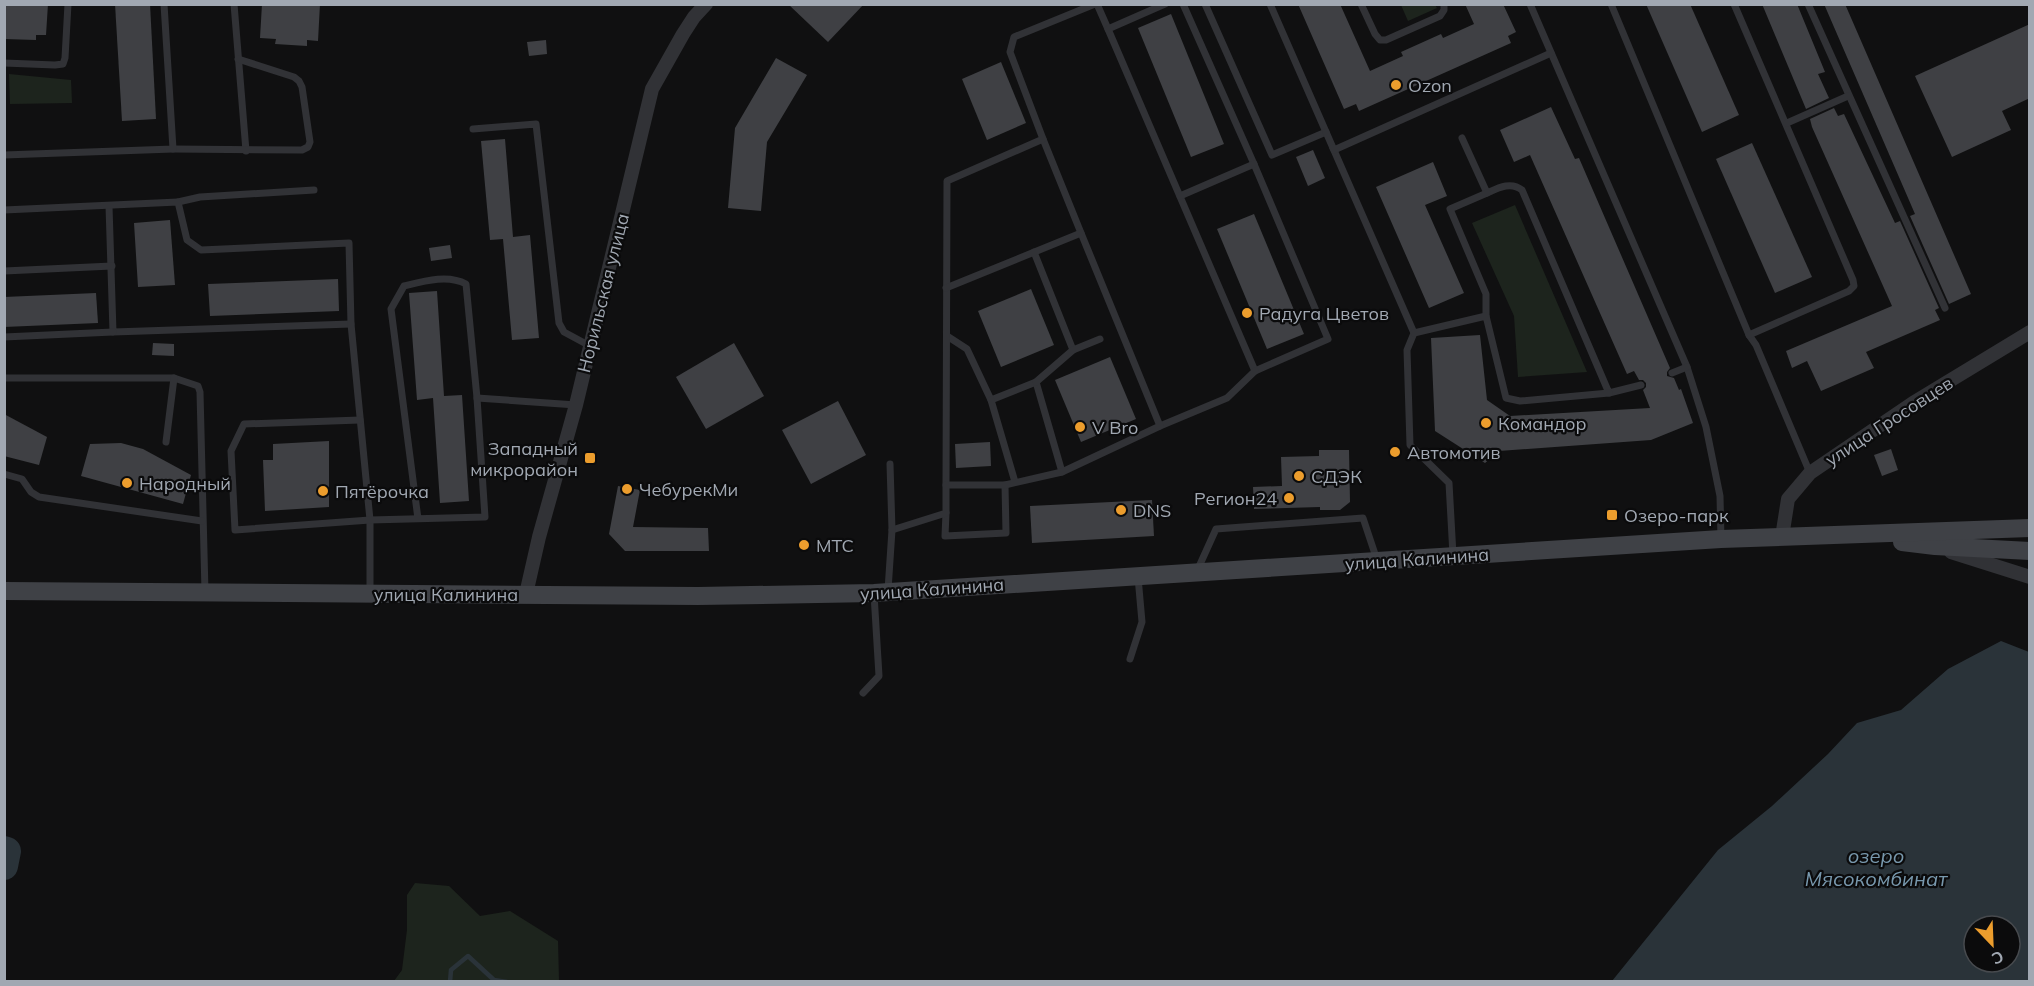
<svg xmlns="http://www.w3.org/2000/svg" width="2034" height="986" font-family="Mulish,sans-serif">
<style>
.green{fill:#1d241d}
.water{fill:#2a3339;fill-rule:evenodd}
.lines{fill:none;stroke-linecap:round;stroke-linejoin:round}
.stream{stroke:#2a3339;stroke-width:4.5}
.river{stroke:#2a3339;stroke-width:28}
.building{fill:#3f4044}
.lane{stroke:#313236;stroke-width:7}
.street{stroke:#313236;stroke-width:14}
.secondary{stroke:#3f4146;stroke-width:18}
.poi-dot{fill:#ec9d2d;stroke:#0b0b0c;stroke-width:2}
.labels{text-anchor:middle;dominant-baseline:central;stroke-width:4.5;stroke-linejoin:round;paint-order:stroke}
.poi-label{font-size:18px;fill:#a1a8b2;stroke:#0b0b0c;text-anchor:start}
.street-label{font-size:18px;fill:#a1a8b2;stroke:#0b0b0c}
.water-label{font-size:20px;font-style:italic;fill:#7898ad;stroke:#0b0b0c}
</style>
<rect width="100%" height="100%" fill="#101011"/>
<g class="green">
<path d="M1401 5H1435L1437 8 1408 21Z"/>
<path d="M9 74 71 80 72 103 10 104Z"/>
<path d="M1515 205 1587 372 1518 377 1514 316 1472 223Z"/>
<path d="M415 883 449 886 480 916 510 911 558 941 559 980 557 982 394 981 402 970 407 930V895Z"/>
</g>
<path class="water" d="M2001 641 2029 652V981H1612L1718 850 1772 806 1828 754 1857 723 1901 710 1948 669ZM1974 926H2010V962H1974Z"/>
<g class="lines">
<path class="stream" d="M450 982 451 970 468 956 494 980 507 982"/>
<path class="river" d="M4 850 7 851 4 866"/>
</g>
<g class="building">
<path d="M4 4H48L46 35H36V40L4 39Z"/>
<path d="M115 4H150L156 119 122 121Z"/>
<path d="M262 4H320L318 41 307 40V46L275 44 276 39 260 38Z"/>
<path d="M788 4H864L828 42Z"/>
<path d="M1298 4H1340L1370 71 1403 56 1401 52 1441 34 1443 38 1474 24 1465 4H1503L1516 32 1508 36 1511 43 1359 111 1356 104 1344 109Z"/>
<path d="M1646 4H1690L1739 115 1702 132Z"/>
<path d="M1762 4H1797L1825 72 1818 74 1829 98 1806 109Z"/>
<path d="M1824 4H1845L1971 294 1949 304 1910 216 1915 214Z"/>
<path d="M1171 14 1224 144 1191 157 1138 28Z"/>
<path d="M2030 24V98L2002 111 2011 130 1952 157 1915 76Z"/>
<path d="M546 40 547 54 529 56 527 42Z"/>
<path d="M776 58 807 75 767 142 761 211 728 208 735 128Z"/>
<path d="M1001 62 1026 123 987 140 962 79Z"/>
<path d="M1551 107 1575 159 1579 158 1670 368 1667 372V376L1674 378 1679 390 1681 389 1693 423 1651 440 1499 451 1485 463 1435 431 1431 338 1480 335 1487 400 1510 416 1650 408 1643 390 1646 387V383L1643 380H1639L1634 371 1627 374 1530 155 1514 162 1500 130Z"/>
<path d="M1834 108 1838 116 1844 114 1895 223 1900 221 1939 308 1935 310 1940 320 1866 352 1874 368 1821 391 1807 361 1792 368 1786 351 1892 306 1812 127 1810 119Z"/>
<path d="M505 139 513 237 530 235 539 338 512 340 503 239 490 240 481 141Z"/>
<path d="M1752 143 1812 277 1775 293 1716 159Z"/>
<path d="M1313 150 1325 178 1308 186 1296 157Z"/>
<path d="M1433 162 1447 196 1425 205 1464 293 1429 308 1376 187Z"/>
<path d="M1254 214 1304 334 1267 349 1217 229Z"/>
<path d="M170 220 175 285 138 287 134 223Z"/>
<path d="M450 245 452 258 431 261 429 248Z"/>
<path d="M338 279 339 311 210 316 208 284Z"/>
<path d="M1031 289 1054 345 1001 367 978 311Z"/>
<path d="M437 291 444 396 462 395 469 501 440 503 433 398 417 400 409 293Z"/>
<path d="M96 293 98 323 4 327V297Z"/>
<path d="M153 343 174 344V356L152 355Z"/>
<path d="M734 343 764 396 706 429 676 377Z"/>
<path d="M1110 357 1136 419 1081 442 1055 380Z"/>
<path d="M838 401 866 455 811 484 782 430Z"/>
<path d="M4 414 47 437 39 465 4 456Z"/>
<path d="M329 441V507L265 511 263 460H273V444Z"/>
<path d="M990 442 991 466 956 468 955 444Z"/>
<path d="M121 443 143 449 191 475 183 504 81 476 90 444Z"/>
<path d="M1891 449 1898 470 1882 476 1874 455Z"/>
<path d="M1319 450H1349L1350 502 1340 510H1320V507L1254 509 1253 487 1282 486 1281 457 1319 456Z"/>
<path d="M618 486 640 490 633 527 708 528 709 551H625L609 534Z"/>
<path d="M1152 500 1154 536 1032 543 1030 506Z"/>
</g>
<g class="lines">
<g class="lane">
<path d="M234 4 246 151"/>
<path d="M1097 4 1108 29"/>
<path d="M1165 4 1108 29 1255 371 1328 339 1254 164 1183 4"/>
<path d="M1205 4 1272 155 1326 132 1270 4"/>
<path d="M1361 4 1375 34 1380 40H1386L1440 16 1444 10V4"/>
<path d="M1530 4 1687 367 1706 427 1720 496 1721 539"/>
<path d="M1611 4 1749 335 1756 345 1810 473"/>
<path d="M1734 4 1853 280 1854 286 1849 291 1749 335"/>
<path d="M1808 4 1945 308"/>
<path d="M4 63 55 65 63 64 65 58 68 4"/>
<path d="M1787 123 1848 96"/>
<path d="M473 129 536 124 559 323 564 332 590 346"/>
<path d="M1326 132 1414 333 1407 350 1410 445 1449 483 1453 555"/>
<path d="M1462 138 1487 193C1498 188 1511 181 1522 190L1609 393 1641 385"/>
<path d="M1043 139 1081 233"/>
<path d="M1333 148 1334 150 1551 53"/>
<path d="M173 149 302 150 308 147 310 142 302 87 299 81 294 77 238 59"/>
<path d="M4 155 173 149 164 4"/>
<path d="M1180 196 1254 164"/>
<path d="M178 202 200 197 314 190"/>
<path d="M109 206 113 332 351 324"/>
<path d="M4 210 178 202 187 240 201 250 349 243 351 324 370 520V592"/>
<path d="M1034 252 1073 350"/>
<path d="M4 271 112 266"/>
<path d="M1486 316V294L1450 209 1487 193"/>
<path d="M1414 333 1486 316 1506 398 1520 401 1609 393"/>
<path d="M947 336 967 349 991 400 1036 382 1062 472"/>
<path d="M4 337 113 332"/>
<path d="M1672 373 1687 367"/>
<path d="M4 378H174L198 386 200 392 205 592"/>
<path d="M1036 382 1073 350 1100 339"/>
<path d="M477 398 576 405"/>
<path d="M991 400 1015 482"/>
<path d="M360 420 244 424 231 451 235 530 370 520 485 517 477 398 466 284C448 274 424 281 404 286L391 309 418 519"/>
<path d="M1160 426 1227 398 1255 371"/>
<path d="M166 442 174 378"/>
<path d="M4 474 22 479 31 492 39 497 202 521"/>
<path d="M946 485 947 181 1043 139 1010 52 1014 37 1095 4"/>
<path d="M946 513 945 536 1006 533 1005 485"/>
<path d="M892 530 946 513V485H1005L1062 472 1160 426 1081 233 946 288"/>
<path d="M1197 571 1216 529 1363 518 1377 560"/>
<path d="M888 590 892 530 890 464"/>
<path d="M1130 659 1142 622 1138 577"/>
<path d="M863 693 879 676 874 594"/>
</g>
<g class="street">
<path d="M1782 537 1788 499 1810 473 1913 403 2030 332"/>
<path d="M1951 552 2030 577"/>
<path d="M526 594 539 537 576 405 652 89 683 34 694 17 706 4"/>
</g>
<g class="secondary">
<path d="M1902 542 1935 546 2030 551"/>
<path d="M4 591 698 596 874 593 1721 539 2030 528"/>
</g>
</g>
<g class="poi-dot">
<circle cx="1396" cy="85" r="6"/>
<circle cx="1247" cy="313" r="6"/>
<circle cx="1486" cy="423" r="6"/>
<circle cx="1080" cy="427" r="6"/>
<circle cx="1395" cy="452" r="6"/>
<rect x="584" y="452" width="12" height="12" rx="3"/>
<circle cx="1299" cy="476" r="6"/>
<circle cx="127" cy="483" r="6"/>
<circle cx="627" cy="489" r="6"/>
<circle cx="323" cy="491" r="6"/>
<circle cx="1289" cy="498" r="6"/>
<circle cx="1121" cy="510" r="6"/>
<rect x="1606" y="509" width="12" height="12" rx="3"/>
<circle cx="804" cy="545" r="6"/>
</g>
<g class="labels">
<g class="poi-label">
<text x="1408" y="85">Ozon</text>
<text x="1259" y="313">Радуга Цветов</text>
<text x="1498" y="423">Командор</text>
<text x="1092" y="427">V Bro</text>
<text x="578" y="448" text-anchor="end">Западный<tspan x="578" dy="21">микрорайон</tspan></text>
<text x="1407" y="452">Автомотив</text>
<text x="1311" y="476">СДЭК</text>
<text x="139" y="483">Народный</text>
<text x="639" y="489">ЧебурекМи</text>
<text x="335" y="491">Пятёрочка</text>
<text x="1277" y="498" text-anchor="end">Регион24</text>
<text x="1133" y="510">DNS</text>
<text x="1624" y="515">Озеро-парк</text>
<text x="816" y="545">МТС</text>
</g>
<g class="street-label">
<text transform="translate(603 293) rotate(-76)">Норильская улица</text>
<text transform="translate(1889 421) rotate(-33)">улица Гросовцев</text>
<text transform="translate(1417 559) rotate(-4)">улица Калинина</text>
<text transform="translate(932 589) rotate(-4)">улица Калинина</text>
<text x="446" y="594">улица Калинина</text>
</g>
<g class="water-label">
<text x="1876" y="855">озеро<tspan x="1876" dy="23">Мясокомбинат</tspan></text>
</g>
</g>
<rect width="2034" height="986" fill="none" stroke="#a1a8b2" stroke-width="12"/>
<g transform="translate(1992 944) rotate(157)"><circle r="28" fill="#0b0b0c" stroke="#474a4e" stroke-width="1.5"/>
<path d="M0-4.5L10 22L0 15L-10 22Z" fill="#ec9d2d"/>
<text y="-9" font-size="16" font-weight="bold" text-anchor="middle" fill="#a1a8b2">С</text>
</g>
</svg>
